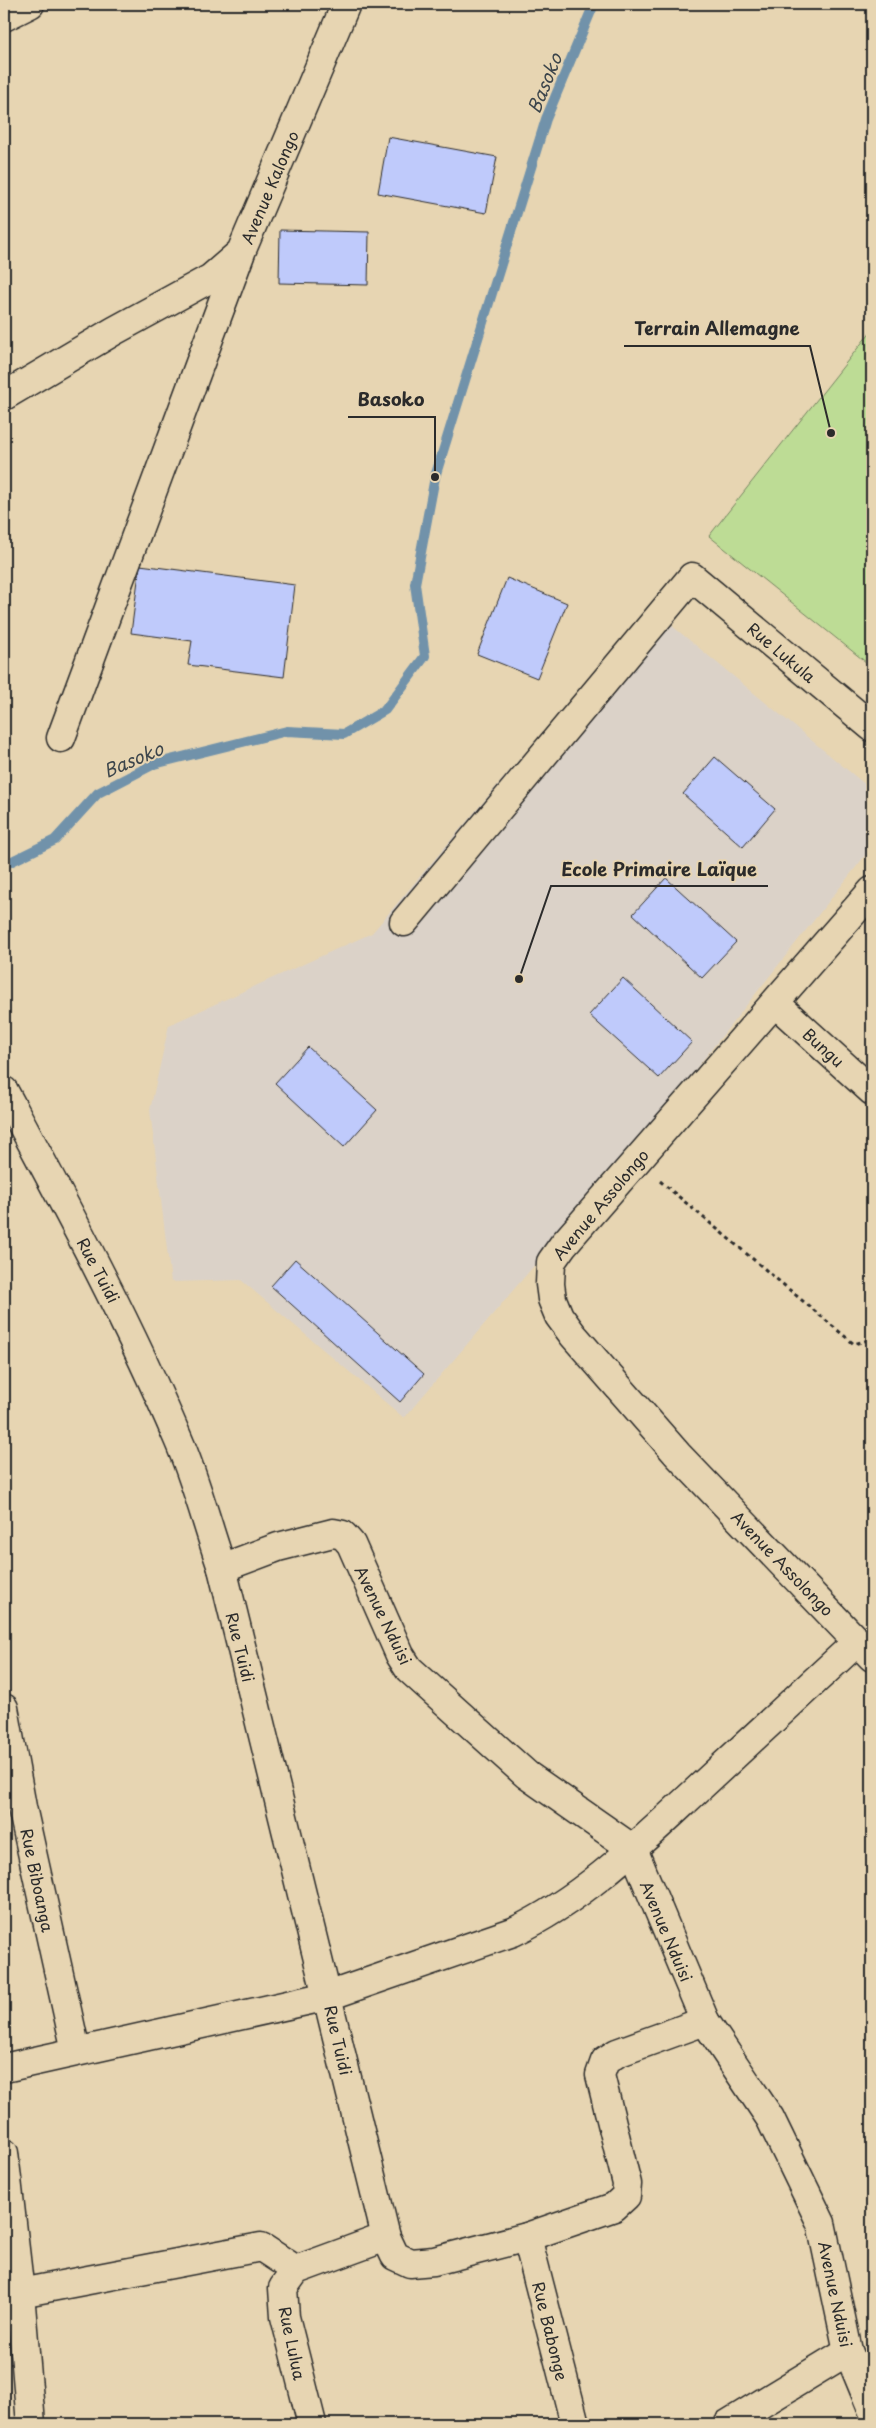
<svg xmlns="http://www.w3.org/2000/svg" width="876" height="2428" font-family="'Playpen Sans',sans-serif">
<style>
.built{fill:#dbd2c8}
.green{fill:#bddc95;stroke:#748460}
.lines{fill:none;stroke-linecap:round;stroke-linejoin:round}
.stream{stroke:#7192aa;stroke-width:10}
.building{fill:#bfcafb;stroke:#2b2b2b}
.minor-casing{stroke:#2b2b2b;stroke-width:31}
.path{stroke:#2b2b2b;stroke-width:3;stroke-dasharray:4 4;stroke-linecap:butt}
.minor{stroke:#e7d5b2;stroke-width:28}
.labels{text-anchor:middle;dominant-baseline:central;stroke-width:4;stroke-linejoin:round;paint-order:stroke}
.street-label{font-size:16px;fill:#2b2b2b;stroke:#e7d5b2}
.water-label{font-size:18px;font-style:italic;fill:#3c454b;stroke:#e7d5b2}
.leader{fill:none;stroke:#2b2b2b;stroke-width:2}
.callout-dot{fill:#2b2b2b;stroke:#e7d5b2;stroke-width:2}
.callout-label{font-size:18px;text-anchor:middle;font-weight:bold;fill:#2b2b2b;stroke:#e7d5b2;stroke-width:4;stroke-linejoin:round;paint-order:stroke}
</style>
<rect width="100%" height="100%" fill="#e7d5b2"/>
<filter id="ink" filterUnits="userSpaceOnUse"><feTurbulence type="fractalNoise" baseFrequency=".02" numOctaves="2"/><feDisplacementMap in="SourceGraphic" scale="10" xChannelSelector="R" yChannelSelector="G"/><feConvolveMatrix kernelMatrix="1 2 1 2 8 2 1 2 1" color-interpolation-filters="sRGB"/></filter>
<g filter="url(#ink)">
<path class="built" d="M649 607 872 790V847L615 1171 404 1418 241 1280 171 1282 150 1110 169 1025 372 933Z"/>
<path class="green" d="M872 330V667L709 536Z"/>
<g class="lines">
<path class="stream" d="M4 865 55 840 98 793 154 764 287 731 344 734 385 710 425 656 415 584 435 477 546 119 594 4"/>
</g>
<g class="building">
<path d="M388 137 497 157 486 213 378 193Z"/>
<path d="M280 230 369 232 368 285 279 283Z"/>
<path d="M140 565 295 585 284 677 188 665 192 641 131 633Z"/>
<path d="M507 578 567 603 537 678 477 654Z"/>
<path d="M715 757 775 809 743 847 683 794Z"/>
<path d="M666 878 736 942 702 978 633 914Z"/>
<path d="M623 978 692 1042 659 1078 589 1015Z"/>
<path d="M308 1047 377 1110 344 1147 275 1083Z"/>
<path d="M295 1259 424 1374 400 1402 271 1286Z"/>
</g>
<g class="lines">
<defs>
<g id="minor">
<path d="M4 17 30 4"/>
<path d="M4 396 114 331 211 278 241 252 346 4"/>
<path d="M61 738 240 255"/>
<path d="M872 891 563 1245 551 1262 550 1284 552 1299 559 1316 573 1335 678 1455 872 1657"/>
<path d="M404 922 692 577 872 727"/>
<path d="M775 1003 872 1091"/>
<path d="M4 1091C65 1205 127 1319 178 1439 196 1480 207 1525 222 1568L386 2237 395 2256 410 2263 434 2261 527 2237 614 2207 626 2196 627 2184 600 2075 605 2061 617 2053 705 2021"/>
<path d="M222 1568 278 1547 333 1533 343 1535 351 1544 400 1655 409 1669 527 1775 633 1849 705 2021 770 2118 821 2223 848 2351 872 2409"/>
<path d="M4 1708 22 1807 76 2051"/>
<path d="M4 2068 328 1996 513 1932C583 1899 640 1843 696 1791 750 1741 804 1691 858 1641"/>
<path d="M4 2153 20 2293 31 2424"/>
<path d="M527 2237 575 2424"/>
<path d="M20 2293 261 2247 296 2270"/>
<path d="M312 2424 285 2317 283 2288 296 2270 386 2237"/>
<path d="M728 2424 848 2351"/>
</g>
</defs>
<use href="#minor" class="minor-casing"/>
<path class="path" d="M660 1181 854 1344 872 1339"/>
<use href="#minor" class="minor"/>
</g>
</g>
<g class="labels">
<g class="street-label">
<text transform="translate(269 187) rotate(-67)">Avenue Kalongo</text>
<text transform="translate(782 652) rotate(40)">Rue Lukula</text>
<text transform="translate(824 1047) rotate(42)">Bungu</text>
<text transform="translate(600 1204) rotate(-50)">Avenue Assolongo</text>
<text transform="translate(99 1270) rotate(62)">Rue Tuidi</text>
<text transform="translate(783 1563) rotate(46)">Avenue Assolongo</text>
<text transform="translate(384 1615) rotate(64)">Avenue Nduisi</text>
<text transform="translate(241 1647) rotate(76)">Rue Tuidi</text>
<text transform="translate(38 1880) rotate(78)">Rue Biboanga</text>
<text transform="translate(667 1931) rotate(67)">Avenue Nduisi</text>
<text transform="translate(339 2040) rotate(77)">Rue Tuidi</text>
<text transform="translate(836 2294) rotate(78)">Avenue Nduisi</text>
<text transform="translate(551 2331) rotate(76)">Rue Babonge</text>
<text transform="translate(293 2343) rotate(78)">Rue Lulua</text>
</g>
<g class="water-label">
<text transform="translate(544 83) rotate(-68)">Basoko</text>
<text transform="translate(133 759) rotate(-23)">Basoko</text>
</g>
</g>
<path class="leader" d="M831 433L810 346H624M435 477L435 417H348M519 979L551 886H768"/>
<g class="callout-dot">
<circle cx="831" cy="433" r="5"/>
<circle cx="435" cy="477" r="5"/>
<circle cx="519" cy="979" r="5"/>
</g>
<g class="callout-label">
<text x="717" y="335">Terrain Allemagne</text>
<text x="391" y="406">Basoko</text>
<text x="659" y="876">Ecole Primaire Laïque</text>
</g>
<rect width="876" height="2428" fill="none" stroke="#e7d5b2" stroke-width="20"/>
<rect x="10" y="10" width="856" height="2408" fill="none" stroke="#2b2b2b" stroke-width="2" filter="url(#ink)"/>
</svg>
